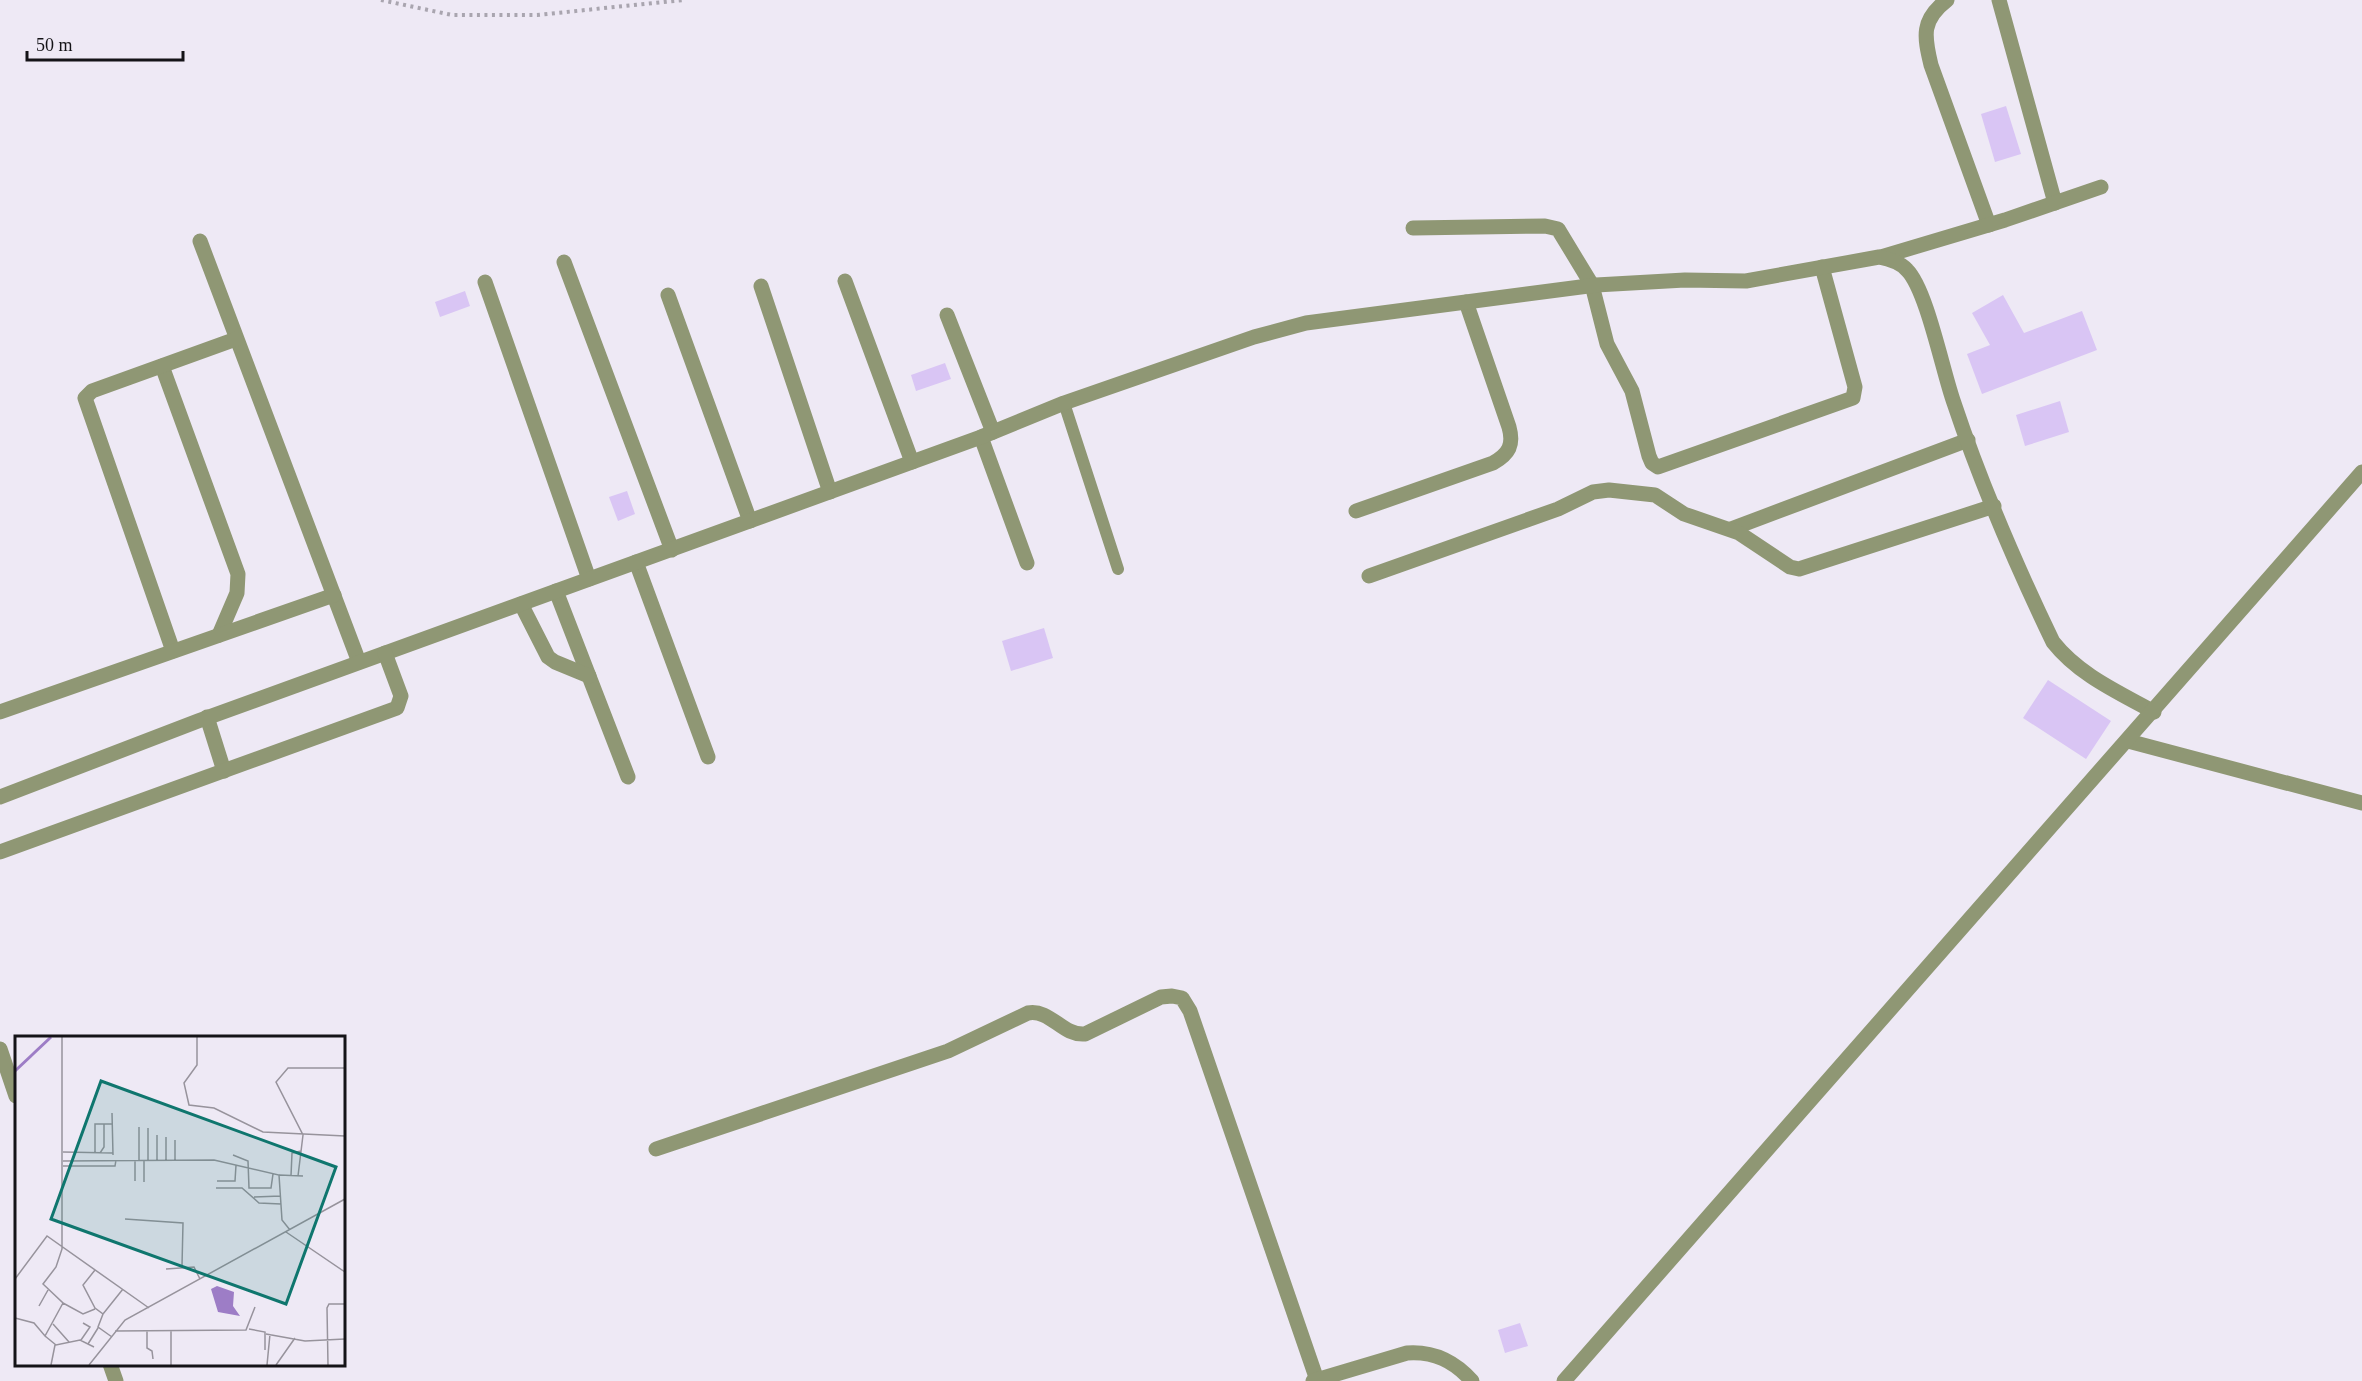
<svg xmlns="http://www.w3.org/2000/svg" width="2362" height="1381" font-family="Georgia,serif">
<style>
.building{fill:#d9c5f4}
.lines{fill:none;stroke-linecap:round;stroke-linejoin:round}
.path{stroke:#a9a5af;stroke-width:4;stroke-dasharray:3 4.5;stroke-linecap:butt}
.service{stroke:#8f9774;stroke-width:12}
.minor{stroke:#8f9774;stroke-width:15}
.tertiary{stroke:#8f9774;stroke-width:15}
.inset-river{fill:none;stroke:#9d7dc6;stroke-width:3}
.inset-road{fill:none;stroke:#97939c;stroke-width:1.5}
.view{fill:#0f766e;fill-opacity:0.15;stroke:#0f766e;stroke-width:3}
.inset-edge{fill:none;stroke:#141317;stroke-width:3}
</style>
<rect width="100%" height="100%" fill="#eee9f5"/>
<g class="building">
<path d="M2006 106 2021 154 1995 162 1981 114Z"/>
<path d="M465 291 470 306 440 317 435 302Z"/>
<path d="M2003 295 2024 333 2082 311 2097 350 1982 394 1967 354 1990 345 1972 313Z"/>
<path d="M945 363 951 379 916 391 911 375Z"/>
<path d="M2060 401 2069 432 2025 446 2016 415Z"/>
<path d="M627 491 635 514 618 521 609 497Z"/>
<path d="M1044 628 1053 658 1011 671 1002 641Z"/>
<path d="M2048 680 2111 721 2086 759 2023 718Z"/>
<path d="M1520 1323 1528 1346 1505 1353 1498 1330Z"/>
</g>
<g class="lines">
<path class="path" d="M381 0 452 15H537L683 0"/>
<path class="service" d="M1064 403 1118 569"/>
<g class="minor">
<path d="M1947 0C1921 20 1924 36 1931 65L1989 225"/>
<path d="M1999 0 2055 203"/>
<path d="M1413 228 1545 226 1558 229 1592 285 1607 344 1632 391 1649 456 1652 463 1658 467 1853 398 1855 387 1822 267"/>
<path d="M200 241 359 662"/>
<path d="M1881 257 2005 220 2101 187"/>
<path d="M564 262 672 550"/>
<path d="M845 281 912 462"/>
<path d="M485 282 589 579"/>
<path d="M761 286 830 492"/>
<path d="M668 295 750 521"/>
<path d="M947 315 993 432"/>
<path d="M162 366 238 574 237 593 219 635"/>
<path d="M981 437 1027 563"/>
<path d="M1356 511 1493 463C1509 454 1514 445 1509 427L1466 302"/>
<path d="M1731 529 1968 440"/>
<path d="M636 562 708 757"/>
<path d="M1369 576 1558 509 1593 492 1609 490 1655 495 1684 514 1739 533 1790 567 1799 569 1994 506"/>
<path d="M556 591 628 777"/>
<path d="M521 604 548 657 555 662 589 676"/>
<path d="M173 651 85 398 92 391 236 339"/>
<path d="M0 712 334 595"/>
<path d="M207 717 224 771"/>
<path d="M2128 741 2362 803"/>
<path d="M0 797 198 721 981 437 1064 403 1254 337 1306 323 1596 285 1685 280 1746 281 1879 257C1889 259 1900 262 1907 270 1927 290 1943 373 1954 403 1981 484 2016 565 2053 642 2079 675 2118 692 2154 712"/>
<path d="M0 852 397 708 401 696 385 653"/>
<path d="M0 1049 16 1096"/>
<path d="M656 1149 948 1051 1028 1013C1051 1009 1062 1036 1085 1034L1161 997 1172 996 1182 998 1190 1011 1317 1380"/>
<path d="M110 1364 116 1381"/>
<path d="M1313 1381 1407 1353C1434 1351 1454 1361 1472 1381"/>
</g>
<path class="tertiary" d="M1564 1381 2362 472"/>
</g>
<g transform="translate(15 1036)">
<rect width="330" height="330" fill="#eee9f5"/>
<path d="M202 250 219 256 218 270 225 280 203 276 196 253Z" fill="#9d7dc6"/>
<path class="inset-river" d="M0 35 36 1"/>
<path class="inset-road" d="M182 1V29L169 47 174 69 199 72 248 96 330 100M97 77 98 119M133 92V124M142 99V124M160 104V124M48 116 98 117M80 116V88H97M85 117 89 111V88M218 119 233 125 234 152H256L258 138M120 124V145M124 124V91M129 124V146M151 124V101M48 125 199 124 264 139 267 184 275 194M48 130H100L101 124M264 139 288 140M276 140 277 117 286 115M283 140 288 99 261 46 273 32H330M202 145H220L221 129M201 152H227L244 167 266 168M239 161 266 160M110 183 168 187 167 230M271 196 330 236M151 233 179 231 185 243M80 234 68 249 80 272 88 278 83 291 97 301M0 243 32 200 134 272M48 267 68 278 80 273M24 270 33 254M88 278 108 253M0 282 19 287 30 300 48 267 28 248 41 231 47 213V1M38 288 54 306M234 293 250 296V314M100 295 231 294 240 271M132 295V312L137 315 138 323M156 295V329M251 298 290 305 330 303M30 300 41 309 65 304 79 311M66 304 75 291 68 287M73 308 83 292M36 329 40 309M74 329 110 284 330 163M252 329 255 298M261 329 280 302M313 329 312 272 314 268H330"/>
<path class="view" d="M86 45 321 131 271 268 36 183Z"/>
<rect width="330" height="330" class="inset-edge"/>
</g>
<path d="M27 51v9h156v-9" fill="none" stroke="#141317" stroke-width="3"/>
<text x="36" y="51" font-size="18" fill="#141317" stroke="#eee9f5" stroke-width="4.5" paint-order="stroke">50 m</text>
</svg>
